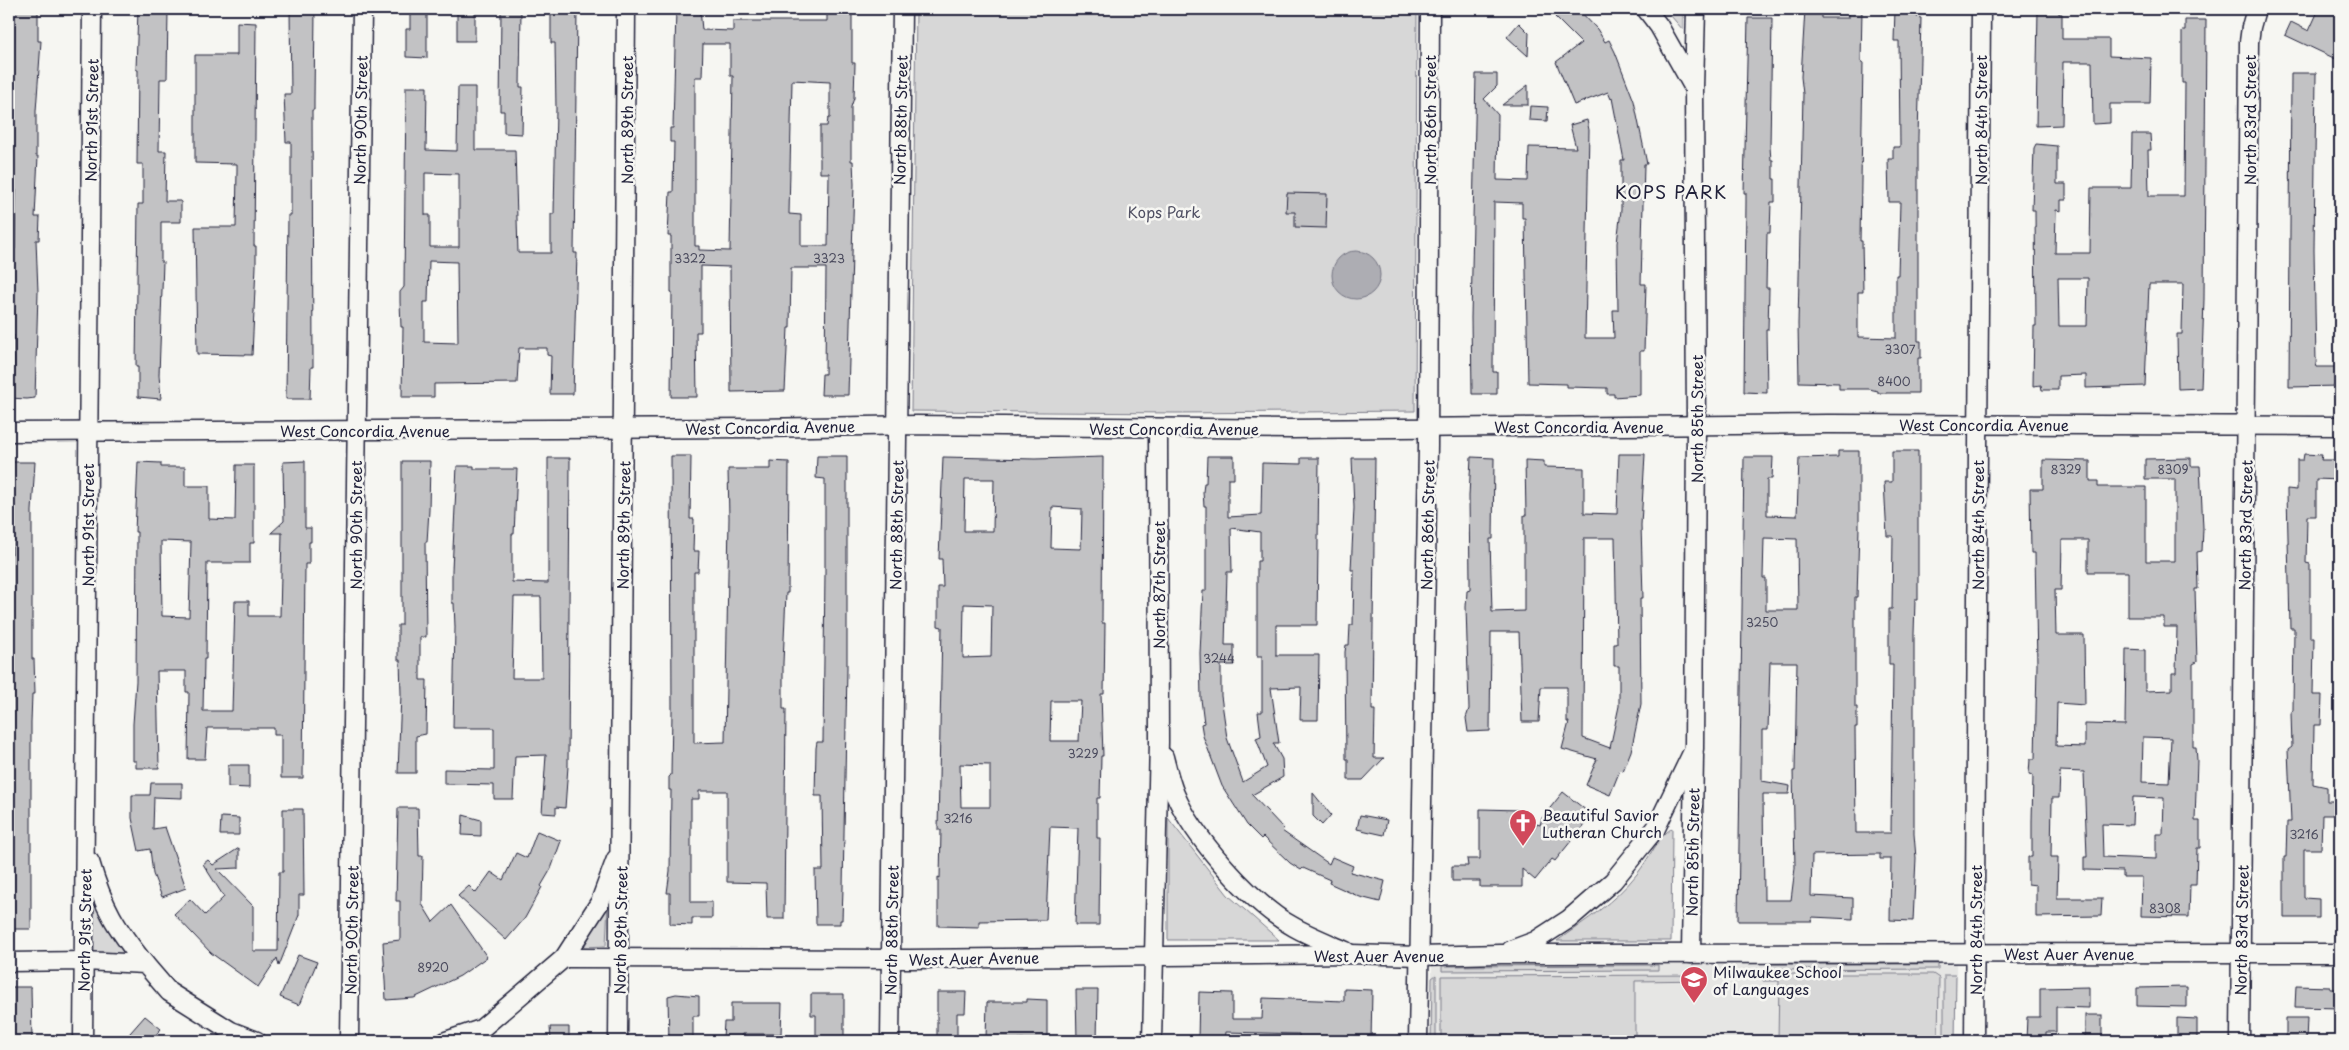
<svg xmlns="http://www.w3.org/2000/svg" width="2349" height="1050" font-family="'Playpen Sans',sans-serif">
<style>
.built{fill:#e6e6e4}
.green{fill:#d7d7d7;stroke:#7c7c89}
.water{fill:#adadb3;stroke:#757583}
.building{fill:#c2c2c4;stroke:#22223b;fill-rule:evenodd}
.lines{fill:none;stroke-linecap:round;stroke-linejoin:round}
.minor-casing{stroke:#22223b;stroke-width:21}
.minor{stroke:#f6f6f2;stroke-width:18}
.labels{text-anchor:middle;dominant-baseline:central;stroke-width:5;stroke-linejoin:round;paint-order:stroke}
.number-label{font-size:12px;fill:#4a4a5d}
.street-label{font-size:15px;fill:#22223b;stroke:#f6f6f2}
.park-label{font-size:15px;fill:#4f4f62;stroke:#f6f6f2}
.poi-label{font-size:15px;fill:#22223b;stroke:#f6f6f2;text-anchor:start}
.quarter-label{font-size:18px;letter-spacing:1px;fill:#22223b;stroke:#f6f6f2}
</style>
<rect width="100%" height="100%" fill="#f6f6f2"/>
<filter id="ink" filterUnits="userSpaceOnUse"><feTurbulence type="fractalNoise" baseFrequency=".02" numOctaves="2"/><feDisplacementMap in="SourceGraphic" scale="10" xChannelSelector="R" yChannelSelector="G"/><feConvolveMatrix kernelMatrix="1 2 1 2 8 2 1 2 1" color-interpolation-filters="sRGB"/></filter>
<g filter="url(#ink)">
<path class="built" d="M1956 963V1041H1431L1432 966Z"/>
<g class="green">
<path d="M916 9H1417L1415 411 1176 413 911 411Z"/>
<path d="M1665 9H1683V30Z"/>
<path d="M1168 818 1228 895 1279 940H1168Z"/>
<path d="M1672 828 1671 941H1557C1586 920 1615 902 1637 874 1650 858 1655 840 1672 828Z"/>
<path d="M92 899 124 954 93 953Z"/>
<path d="M608 901 606 946 584 947Z"/>
<path d="M1770 964H1938V969L1770 970Z"/>
<path d="M1658 965V970L1442 971V966Z"/>
<path d="M1763 974H1933L1939 978 1938 1041H1778L1779 981H1763Z"/>
<path d="M1436 975V1041H1431L1432 978Z"/>
<path d="M1706 975 1708 980 1635 981V1041H1441V976Z"/>
<path d="M1944 975H1956L1955 1041H1944Z"/>
</g>
<circle class="water" cx="1356" cy="275" r="24"/>
<g class="building">
<path d="M14 9H38V41H41L36 111V156H38L35 217H40L39 240H36L38 292 35 398 27 399 9 398V378H14V335H9V250L15 249 16 190H11L9 185 10 120H13Z"/>
<path d="M138 9H168L167 79H160L159 151H166L165 201H181V222H161V262H163L159 375 161 399 138 397V367H136L138 204H143V164H137L138 70H136Z"/>
<path d="M290 9H315L314 100V110H312L313 367H311L310 399H286V396L288 215H291V142H286L284 94H291Z"/>
<path d="M410 9H427V58L406 57V29H410Z"/>
<rect x="457" y="9" width="18" height="32"/>
<path d="M501 9H521L520 87H523L522 134 504 133V111H500Z"/>
<path d="M551 9H577L574 253H577L573 394H550L551 356 547 355V348H519L517 383 434 384V397H402L403 327H401L400 302V292L404 287 406 87H427L426 150 457 151 458 87H475V150H515L518 253H551V214H554L556 109 555 43H551ZM425 173 459 174V247H430V215H425ZM429 261 457 262 458 343 424 342V302H428Z"/>
<path d="M676 9H700L702 30 733 31V21H827V9H852V63H855L854 98 851 107V161H853L854 184 848 395H821L822 374H825L826 268H791L790 328H788L785 391 731 392 730 267 701 266V332H696L697 397H671L672 292H671V236H668L670 192H673L674 142H670V128H673ZM703 44H730V76H733L730 251 699 250V246H695V77H702ZM792 80 830 82V118H828L827 126H820V173H829L828 246H801V215L789 214Z"/>
<path d="M1564 9H1578L1597 29 1605 42 1609 40 1615 52 1634 101 1647 164H1644L1641 284H1646L1644 351H1640V395L1614 397V394H1607V388L1567 387V384L1528 383 1525 218H1522V203L1494 202 1493 372H1497V394H1472L1471 318 1476 74H1497V86L1484 99 1498 115 1497 180 1528 181 1529 147 1576 148 1570 125 1587 120 1589 130 1585 338H1614L1613 310H1618L1617 243 1621 210V160H1624L1612 98 1611 99 1608 92 1574 105 1556 62 1581 43 1555 17Z"/>
<path d="M1805 9H1821V18H1848V9H1862L1861 62H1863L1860 241H1862L1863 292H1858V337H1860L1896 338V275H1898L1900 202H1889L1888 159H1893V147H1900L1899 41H1894L1895 9H1918L1917 17 1921 18 1918 137V341H1921V358H1918V393H1878V391L1869 389H1839V383L1799 382 1798 324 1803 94 1801 77Z"/>
<path d="M2038 9H2059V14H2062V39H2109V56L2151 58 2150 104H2110V123L2093 124 2092 62H2063L2062 125 2036 126Z"/>
<path d="M2319 9H2340V61L2285 35 2291 22 2309 31Z"/>
<path d="M1748 18H1772L1770 147 1771 160H1773V179H1775V202H1771L1770 233H1767L1766 288H1769L1768 330H1766L1767 393 1744 392 1746 202V193H1744Z"/>
<path d="M2185 20H2206L2204 299 2201 388 2178 389 2177 334H2182L2183 284H2149L2145 386 2086 388V375L2058 376V390H2042L2041 385 2033 386 2034 326H2036L2035 210H2032L2034 148 2036 144 2057 146V184H2066V200H2061V211L2056 210 2055 253H2090L2091 188H2131L2132 134H2150L2151 150H2148L2149 196H2184L2185 83H2182V31H2185ZM2058 278H2088L2087 326H2059Z"/>
<path d="M237 22 256 23 254 246H256V266L252 355 197 354 195 227H236L237 170V164L195 163V55H237Z"/>
<path d="M1519 23 1529 33 1528 56 1507 37Z"/>
<path d="M2291 73H2316L2314 250 2316 364 2317 367H2340V386L2289 387Z"/>
<path d="M1528 85V105H1502Z"/>
<path d="M1530 106 1548 107 1547 121 1529 120Z"/>
<path d="M1287 193 1327 194 1326 228 1295 227V212H1286Z"/>
<path d="M1838 451H1859V528L1857 597H1855V707H1857V727H1855L1856 833H1891L1893 664H1889V609H1892L1893 536H1887L1884 482H1892V451H1918V600H1915L1914 634V834L1916 858 1913 921 1890 920 1891 859H1880V854L1812 855 1811 896 1853 898V919L1812 917V921H1738L1744 457H1773L1772 479H1767V515L1797 516 1799 458 1838 457ZM1764 538 1797 539 1798 610H1766V578H1763ZM1770 662H1797L1795 771H1793L1795 868 1791 900H1764L1763 794H1789L1790 786 1762 781V730H1768Z"/>
<path d="M1619 454H1645L1641 525 1643 598H1640L1641 704 1631 751 1623 771 1620 770 1610 795 1586 785 1597 759 1562 749 1569 722H1567V687H1541L1539 722H1522L1519 632H1491L1490 731 1468 732 1466 718 1469 709 1466 607 1467 591 1470 590V581L1469 496 1471 457 1494 458 1493 539H1490L1492 612 1524 611V515H1526L1525 460 1544 461V467L1584 468V513L1617 514ZM1584 538H1615L1617 644H1614V666H1619V706L1610 748 1583 738Z"/>
<path d="M2304 454 2322 455 2321 460H2340V480L2316 479V516H2307L2306 563 2310 564V638H2314L2313 695H2322L2321 725H2314L2313 784 2327 787V801H2340V815H2322L2321 849H2304V898L2319 899V918H2284V857H2286L2287 822H2291L2288 750 2292 747 2291 713 2293 710 2294 628H2290L2287 492V489L2297 490V460H2303Z"/>
<path d="M671 456H691L690 519H694L693 551H699L698 572H694V743L725 742 729 518 728 469H770V461L789 462 788 593H786L783 663V709H786L784 919H767L766 883 727 882V791H699V799H691V902H712V918H692V925L670 924V893H667L670 871 671 790H669V777L671 775 672 711Z"/>
<path d="M817 456H847V668L843 888 842 920H840V924H816L815 870H823L822 796H815L816 748 817 742H823L825 573V479L816 478Z"/>
<path d="M1207 456H1234V479H1228V517L1261 515 1262 463 1301 464V458H1319L1317 625H1276V655H1319L1318 720H1300L1301 687 1271 688 1279 743H1273L1282 759 1283 777 1252 795 1284 829 1282 831 1329 864 1332 857 1353 866 1350 872 1385 881 1380 902 1360 897 1329 883 1330 880 1303 868 1301 870 1290 863 1263 837 1261 839 1247 825 1222 786 1203 736 1201 724 1204 723 1201 699 1200 653 1203 591H1206V506H1204L1203 492 1204 483H1206ZM1231 528 1260 532V561H1257V656H1262V712H1258L1261 736 1256 738 1267 767 1243 782 1227 738 1221 696V665H1234V645H1225L1227 572H1232Z"/>
<path d="M943 457 1035 459 1103 457 1102 623H1105L1104 694H1101L1103 756H1101L1100 798H1097V838H1100L1099 925H1075L1078 828 1050 827 1046 920 979 921V927L938 926V877L940 878 941 830H938L942 627 938 626V587H943L942 559H939ZM965 479H994L993 531H964ZM1052 507 1082 509 1081 549 1051 548ZM964 604 992 605 991 657 963 658ZM1051 701H1081L1079 741H1050ZM960 764 990 765V807H961Z"/>
<path d="M548 458H570L568 766 565 808 556 807V814L542 813 546 755 515 756 513 799H494V785L444 784V769L494 770V728H453L455 627 454 603H452V570L457 466H474V469H517L514 534H512V582L548 583ZM514 597H541L542 678H512Z"/>
<path d="M1352 458H1375L1372 710H1375L1374 758H1384L1363 780H1348V759H1346L1345 652 1346 645H1349L1350 625H1353L1354 570H1351L1354 508Z"/>
<path d="M2191 458V466H2200L2203 528 2202 551 2197 552 2198 589H2195L2197 662 2193 664V747H2196L2197 760 2195 821H2200V848H2197L2196 885H2190L2189 917 2141 916 2142 877H2123V871L2084 870V857H2087L2084 772 2060 771 2059 798H2052L2051 857H2058L2057 898H2102L2101 916 2036 917V885L2028 884V857H2032V821L2033 775 2029 774 2030 759H2035L2037 665 2035 553H2031L2030 489H2043V460L2090 461V481H2098V487H2146V561H2175V479H2145V459ZM2062 540H2088V572H2128V617H2164V627H2177L2176 673H2172V690L2145 691V650L2126 649 2125 725 2085 724V747L2056 746 2057 703 2085 705 2084 635H2056L2055 590H2061ZM2143 737 2171 738 2169 783 2142 782ZM2133 797 2164 798 2163 834H2156V859L2103 857 2102 824 2132 825Z"/>
<path d="M305 461V528H311V542H309V564H305L303 778H281V735H274V728H207L205 759H188L189 692H186V671H157L159 768H136V761H133V724L136 681 137 532H135L138 462 161 463V467H185V486H209V519L235 520 236 465H254V543H250V563H207L206 659H204L203 711H232L235 601H249V616H280L282 533H271L284 521 283 462ZM161 541 191 542 189 617 162 616Z"/>
<path d="M402 461H430L429 510 427 542H425L426 637H420V680H427L426 734 416 736V773H398L401 694 400 660H398V625H402Z"/>
<path d="M9 462H35L32 511V659H34L35 694H32L31 722V929H9V681L11 639H9V617H11V575H9V554H12V482H9Z"/>
<path d="M228 765H249V788L228 787Z"/>
<path d="M151 783H182V798L154 797 153 829 165 827 186 888 162 897 153 874 150 849 139 851 132 818V795H150Z"/>
<path d="M1563 792 1592 815 1555 861 1552 859 1535 880 1522 869V887H1480V881H1452V866H1468L1467 859H1480V809L1521 810 1522 843 1537 824 1540 825 1542 818Z"/>
<path d="M1313 793 1331 815 1322 825 1313 816Z"/>
<path d="M398 808H418L419 856H423L422 904 433 922 451 905 487 957 460 976 414 998 386 1000 383 942 400 940V901H396Z"/>
<path d="M283 809H303L304 895H299V915L279 966 277 958 258 987 211 953 174 914 190 899 205 915 224 897 203 864 208 860 213 865 239 848V868L217 869 253 906V951H278L279 872H283Z"/>
<path d="M463 815 481 820V836L462 835Z"/>
<path d="M1360 815 1387 820 1384 835 1357 829Z"/>
<path d="M221 817 239 818V835H220Z"/>
<path d="M537 831 561 841 551 869 541 886 542 887 525 918 506 940 458 896 469 886 476 893 491 872 503 880 516 853 527 858Z"/>
<path d="M298 955 317 962 299 1005 280 997Z"/>
<path d="M2296 986 2330 987V989H2340V1008L2295 1007Z"/>
<path d="M9 987H31L32 1041H11Z"/>
<path d="M2089 987V1008L2056 1007V1032H2046V1041H2026L2027 1017H2040V988Z"/>
<path d="M2187 987V1007L2137 1006V988Z"/>
<path d="M1344 989 1372 990 1371 1041H1334V1038H1299V1034L1226 1032 1225 1041H1198L1199 992 1232 993V1019H1262L1263 998 1344 1001Z"/>
<path d="M1076 990H1098L1097 1041H1077Z"/>
<path d="M937 992H966L965 1013H957V1041H937Z"/>
<path d="M676 994 699 996V1016H693V1041H669L668 996Z"/>
<path d="M811 994H844V1041H816V1015H811Z"/>
<path d="M1027 999 1047 1000V1041L986 1039 987 1002H1027Z"/>
<path d="M731 1003H782L781 1034H742V1038H723L724 1022H731Z"/>
<rect x="2085" y="1015" width="17" height="26"/>
<path d="M145 1016 161 1029 150 1041H123Z"/>
<path d="M2177 1018 2197 1019V1041H2177Z"/>
<path d="M2286 1018H2307L2306 1041H2286Z"/>
<path d="M550 1027H569V1041H551Z"/>
</g>
<g class="lines">
<defs>
<g id="minor">
<path d="M1694 88 1696 9"/>
<path d="M9 432 759 428 917 425 1292 429 1828 424 2340 426"/>
<path d="M1164 757C1167 769 1170 782 1175 794 1193 837 1252 904 1294 927 1310 936 1328 943 1346 951"/>
<path d="M90 862C103 907 116 928 145 964"/>
<path d="M1511 950 1535 941 1569 919 1613 881 1656 828 1694 749 1696 425 1694 88 1659 26 1646 9"/>
<path d="M1691 954 1694 755"/>
<path d="M564 958 910 959 1351 954 1419 956 1501 954 2340 953"/>
<path d="M9 962 84 961 145 964 169 992 231 1031 257 1041"/>
<path d="M83 1041 92 9"/>
<path d="M349 1041 362 9"/>
<path d="M446 1041 481 1029 564 958 600 902 616 859"/>
<path d="M618 1041 626 9"/>
<path d="M890 1041 902 9"/>
<path d="M1152 1041 1159 742 1158 428"/>
<path d="M1418 1041 1428 446 1430 9"/>
<path d="M1974 1041 1981 9"/>
<path d="M2240 1041 2249 42 2251 27 2256 9"/>
</g>
</defs>
<use href="#minor" class="minor-casing"/>
<use href="#minor" class="minor"/>
</g>
</g>
<defs>
<symbol id="church-pin" viewBox="-11 -11 22 30"><path d="M0 17L-7.5 6A9.5 9.5 0 1 1 7.5 6Z" fill="#d1495b" stroke="#f6f6f2"/><path d="M-1.2-6h2.4v3.5h3.3v2.4h-3.3V6h-2.4V-.1h-3.3v-2.4h3.3Z" fill="#fff"/></symbol>
<symbol id="school-pin" viewBox="-11 -11 22 30"><path d="M0 17L-7.5 6A9.5 9.5 0 1 1 7.5 6Z" fill="#d1495b" stroke="#f6f6f2"/><path d="M0-5L7-2L0 1L-7-2ZM-4 1L0 2.5L4 1V4Q0 6-4 4Z" fill="#fff"/></symbol>
</defs>
<g fill-rule="evenodd">
<use href="#church-pin" x="1507" y="807" width="32" height="43"/>
<use href="#school-pin" x="1678" y="964" width="32" height="43"/>
</g>
<g class="labels">
<g class="number-label">
<text x="690" y="258">3322</text>
<text x="829" y="258">3323</text>
<text x="1900" y="349">3307</text>
<text x="1894" y="381">8400</text>
<text x="2066" y="469">8329</text>
<text x="2173" y="469">8309</text>
<text x="1762" y="622">3250</text>
<text x="1219" y="658">3244</text>
<text x="1083" y="753">3229</text>
<text x="958" y="818">3216</text>
<text x="2304" y="834">3216</text>
<text x="2165" y="908">8308</text>
<text x="433" y="967">8920</text>
</g>
<g class="street-label">
<text transform="translate(91 120) rotate(-89)">North 91st Street</text>
<text transform="translate(360 120) rotate(-89)">North 90th Street</text>
<text transform="translate(626 120) rotate(-90)">North 89th Street</text>
<text transform="translate(900 120) rotate(-89)">North 88th Street</text>
<text transform="translate(1429 120) rotate(-90)">North 86th Street</text>
<text transform="translate(1980 120) rotate(-90)">North 84th Street</text>
<text transform="translate(2249 120) rotate(-90)">North 83rd Street</text>
<text transform="translate(1696 419) rotate(-90)">North 85th Street</text>
<text x="1984" y="424">West Concordia Avenue</text>
<text x="1579" y="426">West Concordia Avenue</text>
<text transform="translate(770 427) rotate(-1)">West Concordia Avenue</text>
<text x="1174" y="428">West Concordia Avenue</text>
<text x="365" y="430">West Concordia Avenue</text>
<text transform="translate(87 525) rotate(-90)">North 91st Street</text>
<text transform="translate(355 525) rotate(-90)">North 90th Street</text>
<text transform="translate(623 525) rotate(-89)">North 89th Street</text>
<text transform="translate(896 525) rotate(-89)">North 88th Street</text>
<text transform="translate(1427 525) rotate(-89)">North 86th Street</text>
<text transform="translate(1977 525) rotate(-90)">North 84th Street</text>
<text transform="translate(2245 525) rotate(-89)">North 83rd Street</text>
<text transform="translate(1158 585) rotate(-90)">North 87th Street</text>
<text transform="translate(1692 852) rotate(-89)">North 85th Street</text>
<text transform="translate(84 930) rotate(-89)">North 91st Street</text>
<text transform="translate(351 930) rotate(-89)">North 90th Street</text>
<text transform="translate(620 930) rotate(-89)">North 89th Street</text>
<text transform="translate(891 930) rotate(-89)">North 88th Street</text>
<text transform="translate(1975 930) rotate(-90)">North 84th Street</text>
<text transform="translate(2241 930) rotate(-89)">North 83rd Street</text>
<text x="2069" y="953">West Auer Avenue</text>
<text x="1379" y="955">West Auer Avenue</text>
<text transform="translate(974 958) rotate(-1)">West Auer Avenue</text>
</g>
<g class="park-label">
<text x="1164" y="211">Kops Park</text>
</g>
<g class="poi-label">
<text x="1542" y="814">Beautiful Savior<tspan x="1542" dy="17">Lutheran Church</tspan></text>
<text x="1713" y="971">Milwaukee School<tspan x="1713" dy="17">of Languages</tspan></text>
</g>
<g class="quarter-label">
<text x="1671" y="191">KOPS PARK</text>
</g>
</g>
<rect width="2349" height="1050" fill="none" stroke="#f6f6f2" stroke-width="30"/>
<rect x="15" y="15" width="2319" height="1020" fill="none" stroke="#22223b" stroke-width="2" filter="url(#ink)"/>
</svg>
